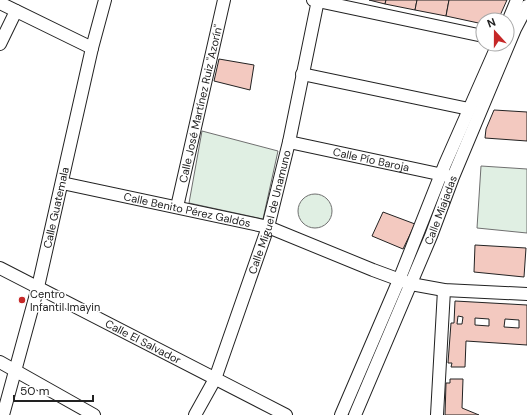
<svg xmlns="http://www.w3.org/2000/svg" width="527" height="415" font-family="'DM Sans',sans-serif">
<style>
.green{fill:#e0efe3;stroke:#6f6f6f}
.building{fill:#f3c9c0;stroke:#222;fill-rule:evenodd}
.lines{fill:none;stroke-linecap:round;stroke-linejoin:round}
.minor-casing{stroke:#222;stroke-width:14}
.minor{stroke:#fff;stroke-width:12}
.poi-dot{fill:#c62828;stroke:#fff;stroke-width:1.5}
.labels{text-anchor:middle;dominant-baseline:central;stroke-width:3;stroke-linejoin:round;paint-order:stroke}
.street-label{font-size:11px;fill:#222;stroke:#fff}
.poi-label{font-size:11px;fill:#222;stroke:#fff;text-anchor:start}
</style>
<rect width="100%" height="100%" fill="#fff"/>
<g class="green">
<path d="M202 131 278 151 263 219 189 203Z"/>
<path d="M481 166 527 169V233L477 228Z"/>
<circle cx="315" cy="211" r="17"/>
</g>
<g class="building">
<path d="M369 0H386L385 4Z"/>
<path d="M386 0H417L415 10 385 4Z"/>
<path d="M417 0H449L446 16 415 10Z"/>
<path d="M449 0H507L498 20H483V24L446 16Z"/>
<path d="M219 59 254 65 250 90 214 81Z"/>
<path d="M494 110 527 112V141L485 138 486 129Z"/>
<path d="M383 212 415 224 403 249 372 236Z"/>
<path d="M475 245 526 248 524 277 474 272Z"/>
<path d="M455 301 527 305V345L466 341 465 367H451L452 363H448L451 323H454ZM458 316 463 317 462 324H457ZM475 318 489 319V326L475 325ZM505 319 519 320V328L504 327Z"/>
<path d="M450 379H463L462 408 479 415H445L446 383H450Z"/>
</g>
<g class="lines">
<defs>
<g id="minor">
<path d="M313 0 483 36"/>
<path d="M0 3 92 48"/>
<path d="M507 24 517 0"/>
<path d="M0 44 16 11"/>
<path d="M302 74 469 109"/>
<path id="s1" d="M289 142 448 176"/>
<path id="s2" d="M62 183 268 227 373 270 411 284 444 290 527 294"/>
<path id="s3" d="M177 207 224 0"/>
<path id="s4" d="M0 268 286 415"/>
<path d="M0 362 94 415"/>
<path id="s5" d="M3 415 38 287 92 48 105 0"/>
<path id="s6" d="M195 415 215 379 268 227 289 142 318 0"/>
<path d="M341 415 399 280 445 164 498 44"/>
<path id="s7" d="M355 415 431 236 453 177 515 29 527 6"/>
<path d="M437 415 444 290"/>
</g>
</defs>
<use href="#minor" class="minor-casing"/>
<use href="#minor" class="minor"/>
</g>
<circle class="poi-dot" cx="22" cy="300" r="4"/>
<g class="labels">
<g class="street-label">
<text stroke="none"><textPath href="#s3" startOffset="106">Calle José Martínez Ruiz "Azorín"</textPath></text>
<text stroke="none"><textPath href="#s1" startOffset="84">Calle Pío Baroja</textPath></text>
<text stroke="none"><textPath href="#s5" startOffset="214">Calle Guatemala</textPath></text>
<text stroke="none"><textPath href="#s2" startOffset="128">Calle Benito Pérez Galdós</textPath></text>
<text stroke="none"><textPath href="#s7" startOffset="222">Calle Miajadas</textPath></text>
<text stroke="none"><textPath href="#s6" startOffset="217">Calle Miguel de Unamuno</textPath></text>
<text stroke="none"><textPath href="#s4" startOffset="161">Calle El Salvador</textPath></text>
</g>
<g class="poi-label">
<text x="30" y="294">Centro<tspan x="30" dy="13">Infantil Imayin</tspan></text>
</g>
</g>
<g transform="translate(495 32) rotate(339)"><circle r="19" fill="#ffffff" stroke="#a7a7a7"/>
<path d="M0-3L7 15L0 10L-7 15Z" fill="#c62828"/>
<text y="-6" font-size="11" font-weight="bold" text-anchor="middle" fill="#222222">N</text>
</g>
<path d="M14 395v6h79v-6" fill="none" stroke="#222222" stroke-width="2"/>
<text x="20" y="395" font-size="12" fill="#222222" stroke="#ffffff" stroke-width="3" paint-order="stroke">50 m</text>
</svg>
